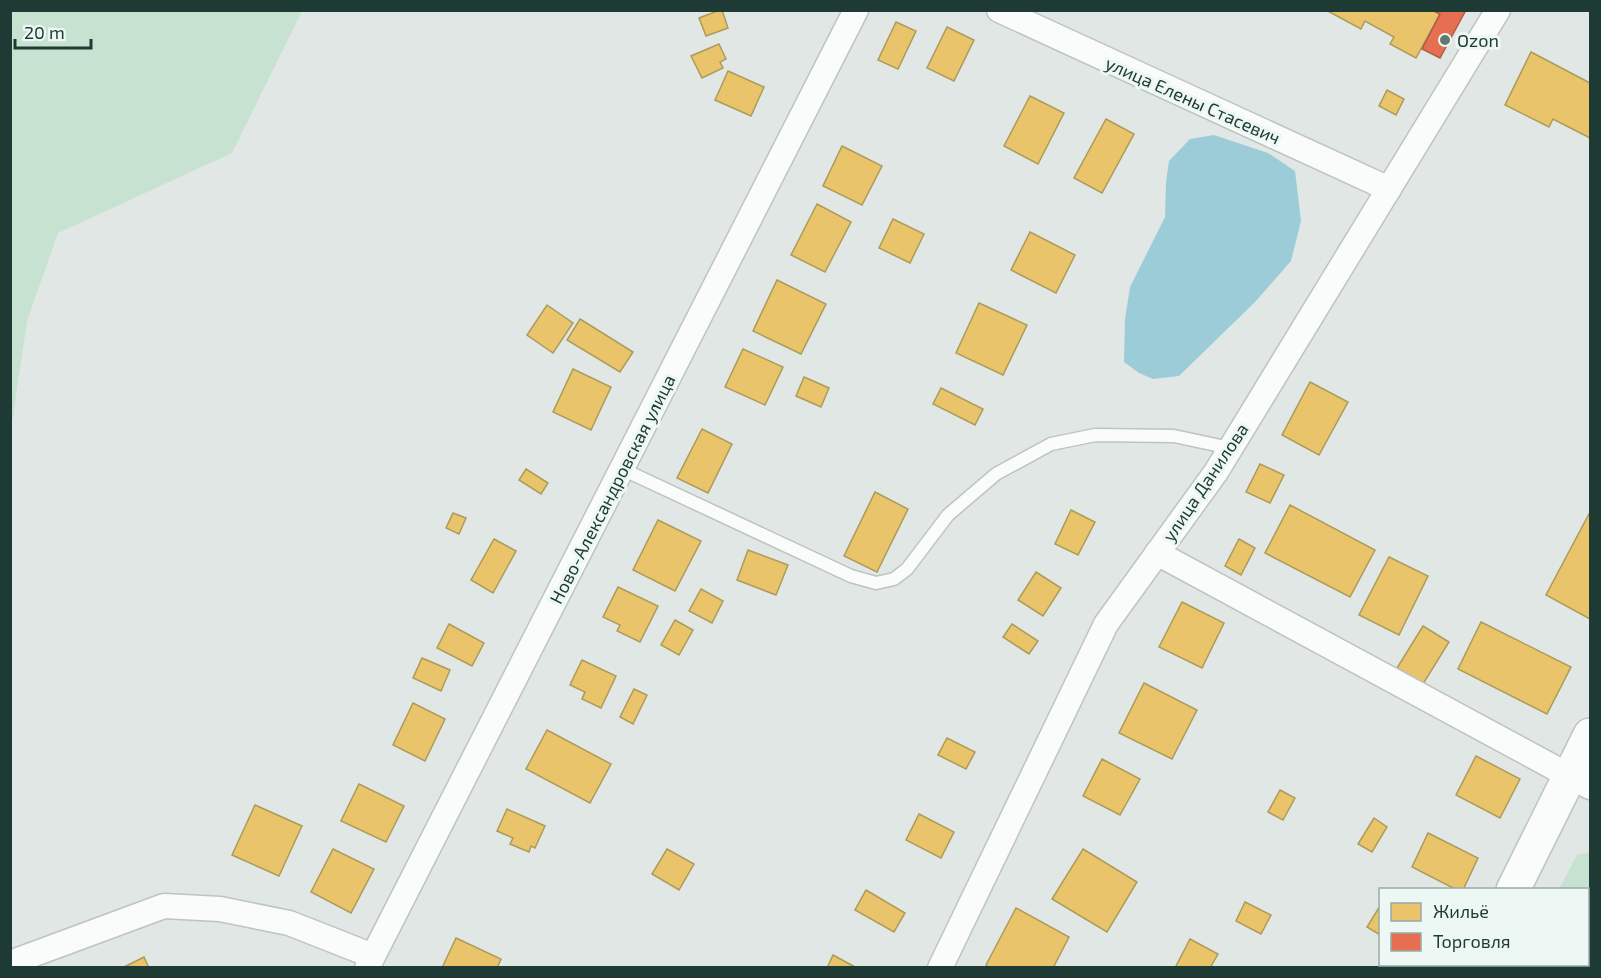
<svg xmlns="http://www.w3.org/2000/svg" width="1601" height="978" font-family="'Exo 2',sans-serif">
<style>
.green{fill:#c8e2d1}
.water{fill:#9dccd9}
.homes{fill:#e9c46a;stroke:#ac9b5a;stroke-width:1.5}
.shops{fill:#e76f51;stroke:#ab5f48;stroke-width:1.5}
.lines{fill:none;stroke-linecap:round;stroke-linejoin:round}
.lane-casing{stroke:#bdc4c1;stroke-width:15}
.street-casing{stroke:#bdc4c1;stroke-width:27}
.secondary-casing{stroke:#bcc4c1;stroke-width:36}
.lane{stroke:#fafbfb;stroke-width:12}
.street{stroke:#fafbfb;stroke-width:24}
.secondary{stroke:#fafbfb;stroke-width:33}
.poi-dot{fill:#627772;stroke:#edf7f3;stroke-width:2}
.labels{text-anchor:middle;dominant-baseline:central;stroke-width:6;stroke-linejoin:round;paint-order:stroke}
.poi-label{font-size:18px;fill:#1e3a34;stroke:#edf7f3;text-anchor:start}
.street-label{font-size:18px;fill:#1e3a34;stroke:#edf7f3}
</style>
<rect width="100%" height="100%" fill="#e0e7e4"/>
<g class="green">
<path d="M11 10 302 11 232 153 58 233 27 321 11 429Z"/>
<path d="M1590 852V967H1519L1521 964H1588V890L1559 889 1577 855Z"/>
</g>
<path class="water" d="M1214 135 1268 153 1295 171 1301 221 1291 261 1255 302 1179 376 1153 379 1139 373 1124 362 1125 319 1130 287 1165 217 1166 182 1169 161 1190 139Z"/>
<g class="homes">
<path d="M720 10H722L728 28 706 36 699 18Z"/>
<path d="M1326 10H1432L1440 14 1416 58 1390 44 1394 37 1365 21 1361 29Z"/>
<path d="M896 22 916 31 898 69 878 60Z"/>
<path d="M947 27 974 40 954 81 927 68Z"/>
<path d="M719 44 726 59 720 62 723 68 702 78 691 56Z"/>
<path d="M1531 52 1590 83V138L1553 119 1549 127 1505 105Z"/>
<path d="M728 71 764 87 751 116 715 100Z"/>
<path d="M1387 90 1404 99 1396 115 1379 106Z"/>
<path d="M1030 96 1064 113 1038 164 1004 146Z"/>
<path d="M1106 119 1134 134 1102 193 1074 178Z"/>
<path d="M842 146 882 166 862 205 823 186Z"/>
<path d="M817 204 851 222 825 272 791 255Z"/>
<path d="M893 219 924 234 910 263 879 248Z"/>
<path d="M1030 232 1075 255 1056 293 1011 270Z"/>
<path d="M777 280 826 304 801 354 753 331Z"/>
<path d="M979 303 1027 325 1003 375 956 353Z"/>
<path d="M547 305 573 323 553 353 527 335Z"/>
<path d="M580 319 633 352 620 372 567 340Z"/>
<path d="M743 349 783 367 765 405 725 387Z"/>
<path d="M573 369 611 387 591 430 553 412Z"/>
<path d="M804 377 829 388 821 407 796 396Z"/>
<path d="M1310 382 1348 402 1319 455 1282 435Z"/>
<path d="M941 388 983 409 975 425 933 404Z"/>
<path d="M702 429 732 444 708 493 677 478Z"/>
<path d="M1260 464 1284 475 1270 503 1246 492Z"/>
<path d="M526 469 548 483 541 494 519 480Z"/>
<path d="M875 492 908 509 877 572 844 556Z"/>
<path d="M1290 505 1375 550 1350 597 1265 553Z"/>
<path d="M1071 510 1095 522 1078 555 1055 544Z"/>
<path d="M1590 512V619L1546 595Z"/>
<path d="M453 513 466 518 459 534 446 528Z"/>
<path d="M658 520 701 541 675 591 633 570Z"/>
<path d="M494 539 516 551 493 593 471 580Z"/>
<path d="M1239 539 1255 548 1241 575 1225 566Z"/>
<path d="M748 550 788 565 776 595 737 580Z"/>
<path d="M1389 557 1428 576 1399 635 1359 615Z"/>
<path d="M1036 572 1061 588 1043 616 1018 600Z"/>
<path d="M618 587 658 606 640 642 617 631 620 625 603 617Z"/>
<path d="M701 589 723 601 712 623 689 611Z"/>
<path d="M1182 602 1224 623 1202 668 1159 647Z"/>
<path d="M675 620 693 630 679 655 661 645Z"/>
<path d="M1481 622 1571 667 1547 714 1458 669Z"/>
<path d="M449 624 484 643 472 666 437 648Z"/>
<path d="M1012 624 1038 641 1029 654 1003 637Z"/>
<path d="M1423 626 1449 642 1423 684 1397 668Z"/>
<path d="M422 658 450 670 441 691 413 678Z"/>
<path d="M582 660 616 676 601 708 582 699 585 692 570 685Z"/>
<path d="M1144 683 1197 710 1172 759 1119 733Z"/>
<path d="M634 689 647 695 633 724 620 717Z"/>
<path d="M413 703 445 719 425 761 393 745Z"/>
<path d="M547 730 611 764 590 803 526 769Z"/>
<path d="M947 738 975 752 966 769 938 755Z"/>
<path d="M1476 756 1520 779 1500 818 1456 795Z"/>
<path d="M1102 759 1140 779 1120 815 1083 796Z"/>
<path d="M359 784 404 806 386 842 341 821Z"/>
<path d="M1280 790 1295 798 1283 820 1268 812Z"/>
<path d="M255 805 302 826 279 876 232 855Z"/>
<path d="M507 809 545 826 535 848 531 846 529 852 510 844 513 838 497 831Z"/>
<path d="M919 814 954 832 941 858 906 840Z"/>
<path d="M1374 818 1387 827 1372 852 1358 844Z"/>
<path d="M1428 833 1478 858 1463 890H1457L1412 867Z"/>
<path d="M333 849 374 869 351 913 311 892Z"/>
<path d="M667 849 694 864 679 890 652 874Z"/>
<path d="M1083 849 1137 882 1107 932 1052 899Z"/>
<path d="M866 890 905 913 894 932 855 910Z"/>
<path d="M1245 902 1271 915 1261 934 1236 921Z"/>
<path d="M1380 906V935L1367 927Z"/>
<path d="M1016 908 1069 937 1053 968H990L986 965Z"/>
<path d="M456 938 501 959 497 968H442Z"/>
<path d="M1190 939 1218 954 1210 968H1175Z"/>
<path d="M833 955 857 968H827Z"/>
<path d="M144 957 149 968H122Z"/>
</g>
<path class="shops" d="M1432 10H1466L1440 58 1422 49 1440 14Z"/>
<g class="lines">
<defs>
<path id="lane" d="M622 469 851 576 876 583 894 579 907 569 948 515 996 474 1051 444 1095 435 1174 436 1230 448"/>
<g id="street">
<path d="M999 10 1389 189"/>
<path d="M1157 553 1590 787"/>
<path d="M10 963 164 906 220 909 289 923 373 956"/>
<path d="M367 968 856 10"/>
<path d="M940 968 1106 624 1216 472 1498 10"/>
</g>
<g id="secondary">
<path d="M1513 890 1590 735"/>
<path d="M1473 968 1475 964"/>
</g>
</defs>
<use href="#lane" class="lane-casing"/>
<use href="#street" class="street-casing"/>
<use href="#secondary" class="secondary-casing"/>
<use href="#lane" class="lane"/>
<use href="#street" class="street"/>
<use href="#secondary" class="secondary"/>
</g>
<circle class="poi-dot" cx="1445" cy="40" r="6"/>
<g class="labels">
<g class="poi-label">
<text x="1457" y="40">Ozon</text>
</g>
<g class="street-label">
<text transform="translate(1193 100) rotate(24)">улица Елены Стасевич</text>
<text transform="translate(1205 482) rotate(-56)">улица Данилова</text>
<text transform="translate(612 489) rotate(-63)">Ново-Александровская улица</text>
</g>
</g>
<rect width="1601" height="978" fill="none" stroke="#1e3a34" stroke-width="24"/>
<rect x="1379" y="888" width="210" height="78" fill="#edf7f3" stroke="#9aaba7" stroke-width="1.5"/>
<rect x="1391" y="903" width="30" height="18" fill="#e9c46a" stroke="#9aaba7" stroke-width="1.5"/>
<text x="1433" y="918" font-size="18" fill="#1e3a34">Жильё</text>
<rect x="1391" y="933" width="30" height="18" fill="#e76f51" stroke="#9aaba7" stroke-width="1.5"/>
<text x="1433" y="948" font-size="18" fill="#1e3a34">Торговля</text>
<path d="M15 39v9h76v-9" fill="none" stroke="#1e3a34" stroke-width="3"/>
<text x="24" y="39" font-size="18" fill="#1e3a34" stroke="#edf7f3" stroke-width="4.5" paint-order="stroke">20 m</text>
</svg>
